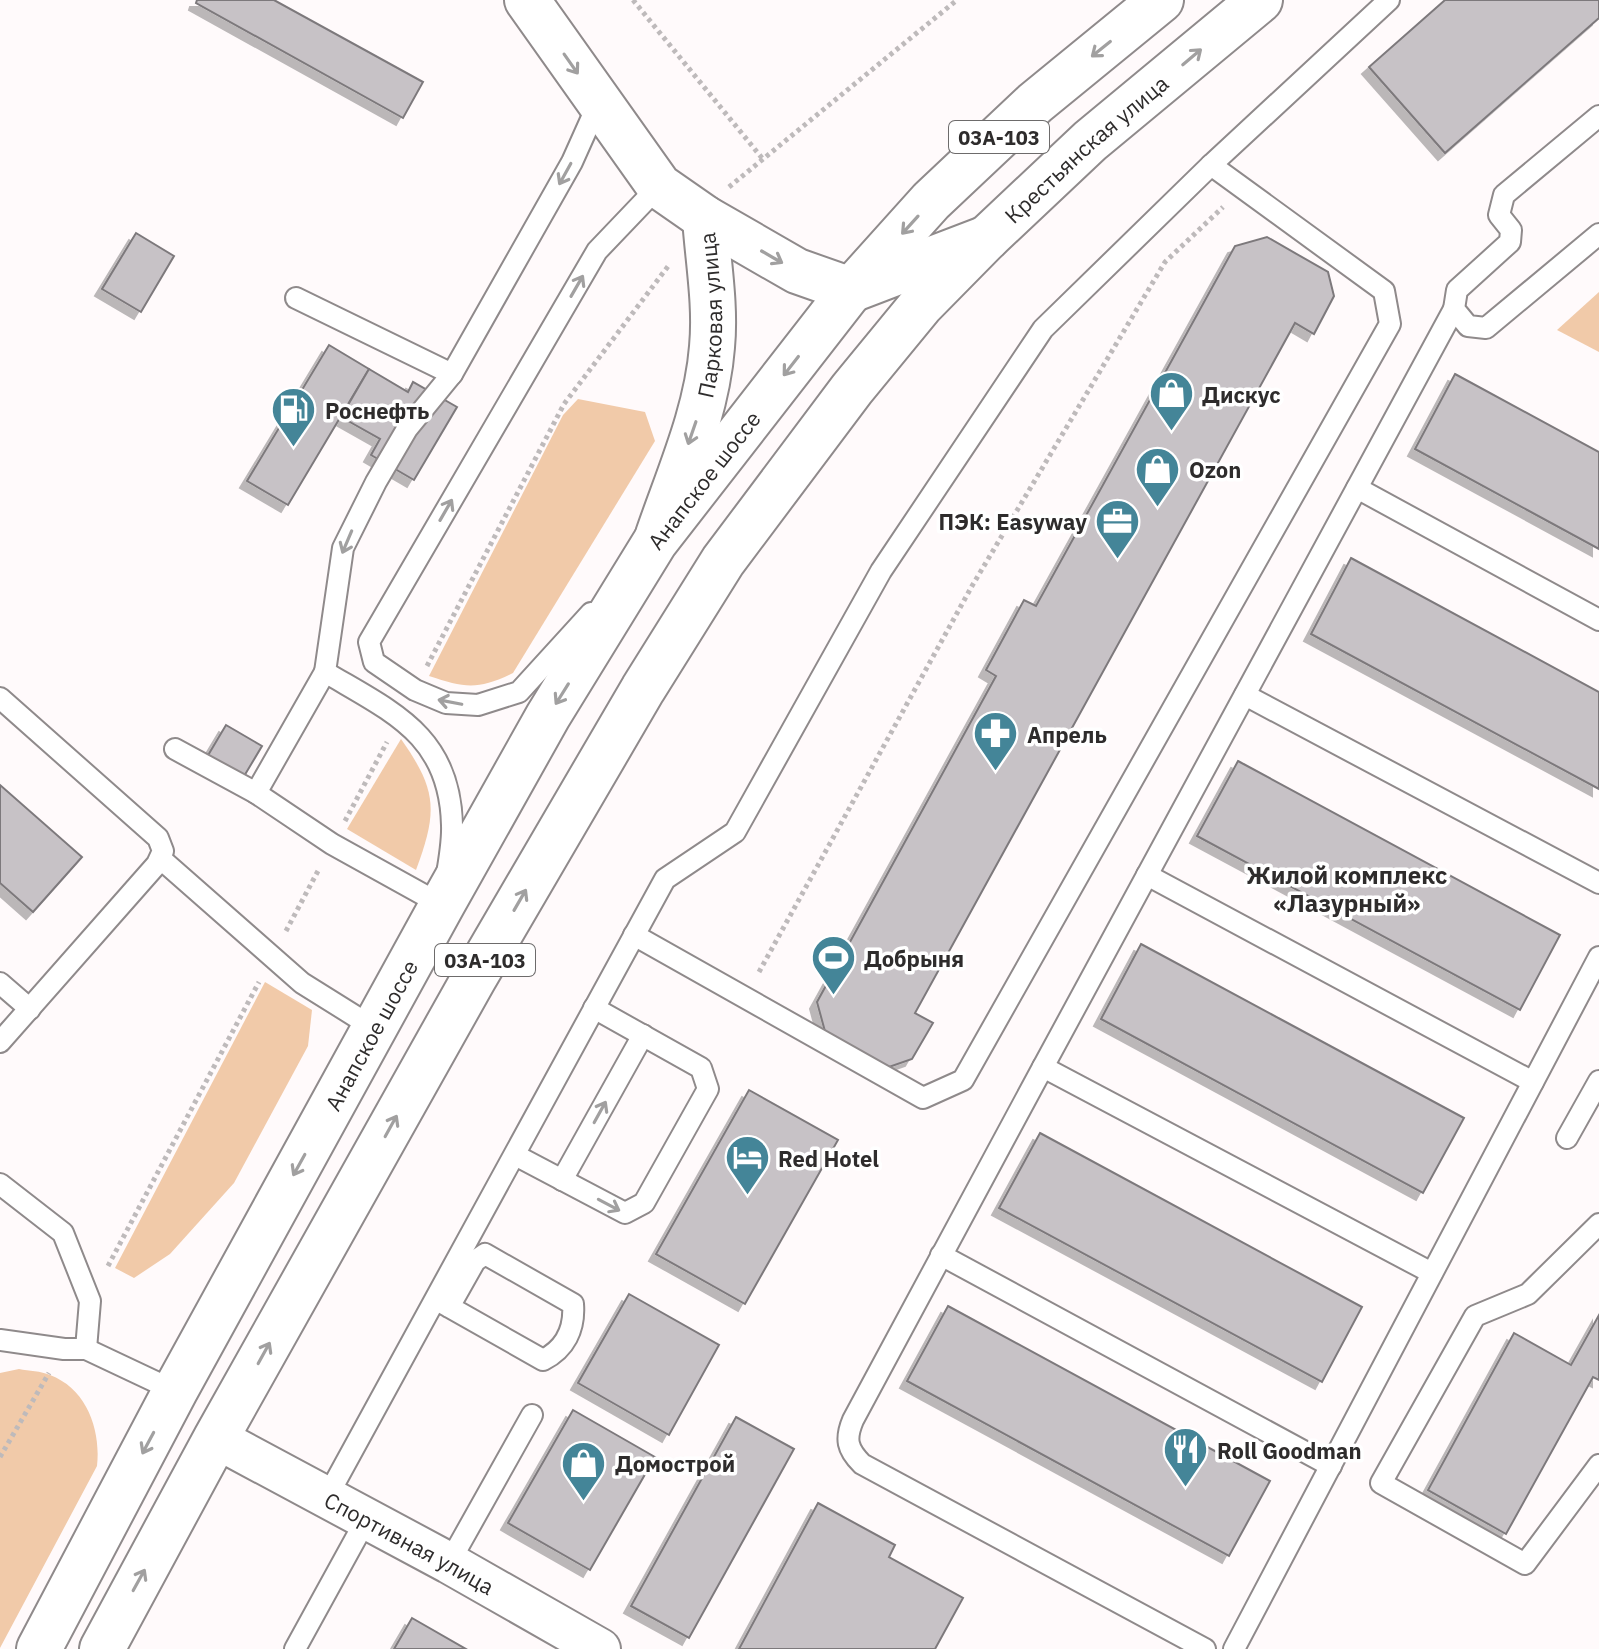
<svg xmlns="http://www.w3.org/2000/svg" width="1599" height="1649" font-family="'IBM Plex Sans',sans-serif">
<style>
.green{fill:#f1caa9}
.building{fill:#c7c2c6;stroke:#7d797c;stroke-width:2;filter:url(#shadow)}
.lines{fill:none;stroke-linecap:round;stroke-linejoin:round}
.service-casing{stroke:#8f8a8b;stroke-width:24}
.minor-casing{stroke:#8f8a8b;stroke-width:44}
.secondary-casing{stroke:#8f8a8b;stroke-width:48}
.primary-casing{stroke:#8f8a8b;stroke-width:48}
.path{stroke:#bebabb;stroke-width:5;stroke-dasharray:4 4;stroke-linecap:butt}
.service{stroke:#fff;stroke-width:20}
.minor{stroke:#fff;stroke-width:40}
.secondary{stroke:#fff;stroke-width:44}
.primary{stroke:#fff;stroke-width:44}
.oneway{stroke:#a1a0a0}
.labels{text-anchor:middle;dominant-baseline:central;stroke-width:7;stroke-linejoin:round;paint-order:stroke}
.shield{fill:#fff;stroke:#6d6b6b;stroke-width:2}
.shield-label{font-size:20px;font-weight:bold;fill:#2e2c2c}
.street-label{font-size:22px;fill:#2e2c2c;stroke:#fff}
.poi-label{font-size:22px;font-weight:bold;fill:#2e2c2c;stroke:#fff;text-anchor:start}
.neighbourhood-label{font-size:24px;font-weight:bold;fill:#2e2c2c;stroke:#fff}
</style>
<defs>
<filter id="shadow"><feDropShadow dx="-7" dy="7" stdDeviation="0" flood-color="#0004"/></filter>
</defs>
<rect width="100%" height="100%" fill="#fffafb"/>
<g class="green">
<path d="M1599 292V352L1557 330Z"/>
<path d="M578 399 645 412 655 441 513 673C478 690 465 688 429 676L563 415Z"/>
<path d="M401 739C437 790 438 811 416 870L347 829Z"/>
<path d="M265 982 312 1010 308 1046 234 1183 170 1254 134 1278 115 1268Z"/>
<path d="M19 1369C29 1371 41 1371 50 1375 87 1389 101 1430 97 1466L0 1648V1373Z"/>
</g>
<g class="building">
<path d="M197 0H274L423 82 403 118 196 3Z"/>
<path d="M1445 0H1599V18L1445 153 1369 67Z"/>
<path d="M136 233 174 256 141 312 102 289Z"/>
<path d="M1267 237 1328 272 1334 296 1314 334 1295 323 915 1013 933 1023 912 1059 889 1067 826 1035 817 1002 996 676 986 670 1024 600 1036 606 1235 246Z"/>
<path d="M329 345 369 369 288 505 247 481Z"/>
<path d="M369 369 408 392 413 382 457 407 414 480 371 455 380 439 341 417Z"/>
<path d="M1455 374 1599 452V549L1415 449Z"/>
<path d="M1351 558 1599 692V789L1311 634Z"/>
<path d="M226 725 262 746 243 778 207 757Z"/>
<path d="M1238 761 1560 935 1520 1010 1197 836Z"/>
<path d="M0 785 82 857 33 912 0 883Z"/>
<path d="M1141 944 1464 1118 1423 1193 1101 1019Z"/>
<path d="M749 1090 838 1140 745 1304 656 1254Z"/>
<path d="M1040 1133 1362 1307 1322 1382 999 1208Z"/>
<path d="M629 1294 719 1345 669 1435 578 1383Z"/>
<path d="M948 1306 1270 1481 1229 1556 907 1381Z"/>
<path d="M1599 1315V1380L1593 1377 1506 1534 1428 1490 1514 1333 1571 1365Z"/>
<path d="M573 1410 655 1457 590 1570 508 1523Z"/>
<path d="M736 1417 794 1449 689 1638 631 1606Z"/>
<path d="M818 1503 895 1545 889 1557 963 1598 935 1649H739Z"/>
<path d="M412 1618 466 1649H394Z"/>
</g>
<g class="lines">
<defs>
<g id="service">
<path d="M1599 116 1504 195 1499 215 1511 230 1510 242 1457 290 1454 309 1468 326 1486 328 1599 234"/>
<path d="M296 298 452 374"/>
<path d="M1357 488 1599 620"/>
<path d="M591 613 519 692 478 705 446 703 415 690 374 662 369 642 597 251 659 186"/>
<path d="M1245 695 1599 883"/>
<path d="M0 698 158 838 163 851 157 864 0 1042"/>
<path d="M175 749 256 793 332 844 442 905C445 879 453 851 452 825 450 735 392 712 325 672L343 548 376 482 407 429 452 374 572 162 598 104"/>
<path d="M256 793 325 672"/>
<path d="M161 859 302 983 374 1028"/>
<path d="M1147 875 1533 1082"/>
<path d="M634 935 923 1098 963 1080 1390 324 1384 291 1211 165"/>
<path d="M0 983 30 1009"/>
<path d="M1043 1067 853 1420C845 1439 847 1449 862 1464L1205 1649"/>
<path d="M1567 1138 1599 1081"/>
<path d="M515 1155 625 1213 644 1203 708 1089 701 1068 594 1008"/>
<path d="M562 1180 643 1035"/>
<path d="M0 1184 63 1233 90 1301 86 1349"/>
<path d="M1599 1224 1528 1294 1475 1316 1381 1483 1525 1564 1599 1465"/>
<path d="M941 1255 1331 1466"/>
<path d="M1432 1273 1043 1067 1454 309"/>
<path d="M437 1300 543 1360C565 1349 575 1329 573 1304L485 1254 475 1261 449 1307"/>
<path d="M0 1340 64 1349H86L175 1391"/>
<path d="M327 1497 665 879 735 832 881 571 1043 329 1211 165 1389 0"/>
<path d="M449 1563 532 1415"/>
<path d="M295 1649 367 1518"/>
<path d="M1234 1649 1599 957"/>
</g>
<g id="minor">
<path id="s1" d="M216 1438 449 1563 600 1649"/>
</g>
<g id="secondary">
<path d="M527 0 659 186 705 218 797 271 851 290 987 238"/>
<path id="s2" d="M658 535C679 474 707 412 712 347 716 305 708 261 705 218"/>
</g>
<g id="primary">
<path id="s3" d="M39 1649 175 1391 442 905 548 716 655 542 851 290 931 201 1035 103 1161 0"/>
<path id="s4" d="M102 1649 216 1438 473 980 643 689 723 561 852 389 921 305 987 238 1090 141 1260 0"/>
</g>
</defs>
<use href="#service" class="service-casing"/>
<use href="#minor" class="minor-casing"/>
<use href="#secondary" class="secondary-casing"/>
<use href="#primary" class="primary-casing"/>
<g class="path">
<path d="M633 0 762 158"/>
<path d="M729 187 957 0"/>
<path d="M427 666 564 404 669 265"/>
<path d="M345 821 387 742"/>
<path d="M286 931 319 869"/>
<path d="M759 972 972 586 1165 262 1223 207"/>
<path d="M108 1266 259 982"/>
<path d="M0 1457 49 1373"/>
</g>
<use href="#service" class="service"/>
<use href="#minor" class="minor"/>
<use href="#secondary" class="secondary"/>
<use href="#primary" class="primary"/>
</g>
<defs><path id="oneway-shaft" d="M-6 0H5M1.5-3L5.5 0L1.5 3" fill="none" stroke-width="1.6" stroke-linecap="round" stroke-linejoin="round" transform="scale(2)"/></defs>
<g class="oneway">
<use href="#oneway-shaft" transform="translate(1101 49) rotate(141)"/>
<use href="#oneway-shaft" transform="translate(1192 57) rotate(-40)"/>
<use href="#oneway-shaft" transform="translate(571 64) rotate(55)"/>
<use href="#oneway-shaft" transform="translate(565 174) rotate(119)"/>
<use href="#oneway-shaft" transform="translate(910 225) rotate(132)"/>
<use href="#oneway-shaft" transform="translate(772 257) rotate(30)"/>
<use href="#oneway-shaft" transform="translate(577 286) rotate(-60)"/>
<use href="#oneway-shaft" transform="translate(791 366) rotate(128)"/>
<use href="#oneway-shaft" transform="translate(692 433) rotate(109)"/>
<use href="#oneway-shaft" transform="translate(446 510) rotate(-60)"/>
<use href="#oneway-shaft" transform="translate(347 542) rotate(113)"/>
<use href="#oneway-shaft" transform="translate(562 694) rotate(122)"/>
<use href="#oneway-shaft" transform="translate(450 702) rotate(-169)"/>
<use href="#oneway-shaft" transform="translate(520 900) rotate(-60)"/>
<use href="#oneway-shaft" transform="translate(600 1112) rotate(-61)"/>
<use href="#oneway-shaft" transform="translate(391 1126) rotate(-61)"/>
<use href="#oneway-shaft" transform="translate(299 1165) rotate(119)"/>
<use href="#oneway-shaft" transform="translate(609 1205) rotate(28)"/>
<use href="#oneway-shaft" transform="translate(264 1353) rotate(-61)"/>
<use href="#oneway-shaft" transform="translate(148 1443) rotate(118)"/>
<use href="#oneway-shaft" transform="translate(139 1580) rotate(-61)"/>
</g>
<defs>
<symbol id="shop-pin" viewBox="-11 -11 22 30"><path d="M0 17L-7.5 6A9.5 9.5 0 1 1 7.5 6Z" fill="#448598" stroke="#fff"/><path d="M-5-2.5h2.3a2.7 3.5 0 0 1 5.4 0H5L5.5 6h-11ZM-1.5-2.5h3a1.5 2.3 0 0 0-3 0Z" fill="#fff"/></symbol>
<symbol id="fuel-pin" viewBox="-11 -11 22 30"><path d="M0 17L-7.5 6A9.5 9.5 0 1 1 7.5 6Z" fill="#448598" stroke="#fff"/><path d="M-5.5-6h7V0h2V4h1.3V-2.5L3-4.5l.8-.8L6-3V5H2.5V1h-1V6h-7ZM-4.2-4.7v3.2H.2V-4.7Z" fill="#fff"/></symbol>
<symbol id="office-pin" viewBox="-11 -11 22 30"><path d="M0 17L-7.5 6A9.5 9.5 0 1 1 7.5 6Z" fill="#448598" stroke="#fff"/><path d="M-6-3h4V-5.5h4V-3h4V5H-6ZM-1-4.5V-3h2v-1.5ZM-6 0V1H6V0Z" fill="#fff"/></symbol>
<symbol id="pharmacy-pin" viewBox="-11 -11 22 30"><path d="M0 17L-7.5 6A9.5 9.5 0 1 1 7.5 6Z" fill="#448598" stroke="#fff"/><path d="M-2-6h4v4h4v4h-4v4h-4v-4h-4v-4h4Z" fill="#fff"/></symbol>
<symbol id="stadium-pin" viewBox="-11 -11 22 30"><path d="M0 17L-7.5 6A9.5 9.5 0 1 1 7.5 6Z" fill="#448598" stroke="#fff"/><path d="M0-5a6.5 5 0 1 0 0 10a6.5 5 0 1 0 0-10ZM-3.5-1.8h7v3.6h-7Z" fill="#fff"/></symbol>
<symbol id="hotel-pin" viewBox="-11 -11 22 30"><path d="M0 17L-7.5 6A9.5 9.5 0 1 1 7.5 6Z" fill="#448598" stroke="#fff"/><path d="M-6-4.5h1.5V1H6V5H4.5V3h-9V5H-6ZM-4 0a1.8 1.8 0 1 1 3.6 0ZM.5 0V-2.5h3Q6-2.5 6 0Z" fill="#fff"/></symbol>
<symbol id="restaurant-pin" viewBox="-11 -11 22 30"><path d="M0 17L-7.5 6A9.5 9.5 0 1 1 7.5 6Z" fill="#448598" stroke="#fff"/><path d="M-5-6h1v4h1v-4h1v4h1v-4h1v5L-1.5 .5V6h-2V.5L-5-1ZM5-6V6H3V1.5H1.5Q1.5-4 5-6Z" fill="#fff"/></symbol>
</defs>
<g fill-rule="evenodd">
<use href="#shop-pin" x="1146" y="368" width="51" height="69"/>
<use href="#fuel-pin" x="268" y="384" width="51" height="69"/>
<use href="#shop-pin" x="1132" y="444" width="51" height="69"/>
<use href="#office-pin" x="1092" y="496" width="51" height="69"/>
<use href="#pharmacy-pin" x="970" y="708" width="51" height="69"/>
<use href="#stadium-pin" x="808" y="932" width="51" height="69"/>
<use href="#hotel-pin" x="722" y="1132" width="51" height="69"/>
<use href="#restaurant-pin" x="1160" y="1424" width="51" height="69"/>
<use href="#shop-pin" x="558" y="1438" width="51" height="69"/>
</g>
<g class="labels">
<g class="shield">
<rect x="949" y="121" width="100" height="32" rx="6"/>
<rect x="435" y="944" width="100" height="32" rx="6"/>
</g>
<g class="shield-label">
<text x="999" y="137">03А-103</text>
<text x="485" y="960">03А-103</text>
</g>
<g class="street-label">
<text stroke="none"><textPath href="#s4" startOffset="1804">Крестьянская улица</textPath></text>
<text stroke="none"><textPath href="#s2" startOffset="228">Парковая улица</textPath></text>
<text stroke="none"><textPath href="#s3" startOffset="1346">Анапское шоссе</textPath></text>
<text stroke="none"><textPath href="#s3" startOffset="698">Анапское шоссе</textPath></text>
<text stroke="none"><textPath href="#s1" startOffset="220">Спортивная улица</textPath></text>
</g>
<g class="poi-label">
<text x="1202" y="394">Дискус</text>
<text x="325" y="410">Роснефть</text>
<text x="1189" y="469">Ozon</text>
<text x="1087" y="521" text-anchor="end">ПЭК: Easyway</text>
<text x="1027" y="734">Апрель</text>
<text x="864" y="958">Добрыня</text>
<text x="778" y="1158">Red Hotel</text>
<text x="1217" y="1450">Roll Goodman</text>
<text x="615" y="1463">Домострой</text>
</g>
<g class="neighbourhood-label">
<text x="1347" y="875">Жилой комплекс<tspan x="1347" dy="28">«Лазурный»</tspan></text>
</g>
</g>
</svg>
